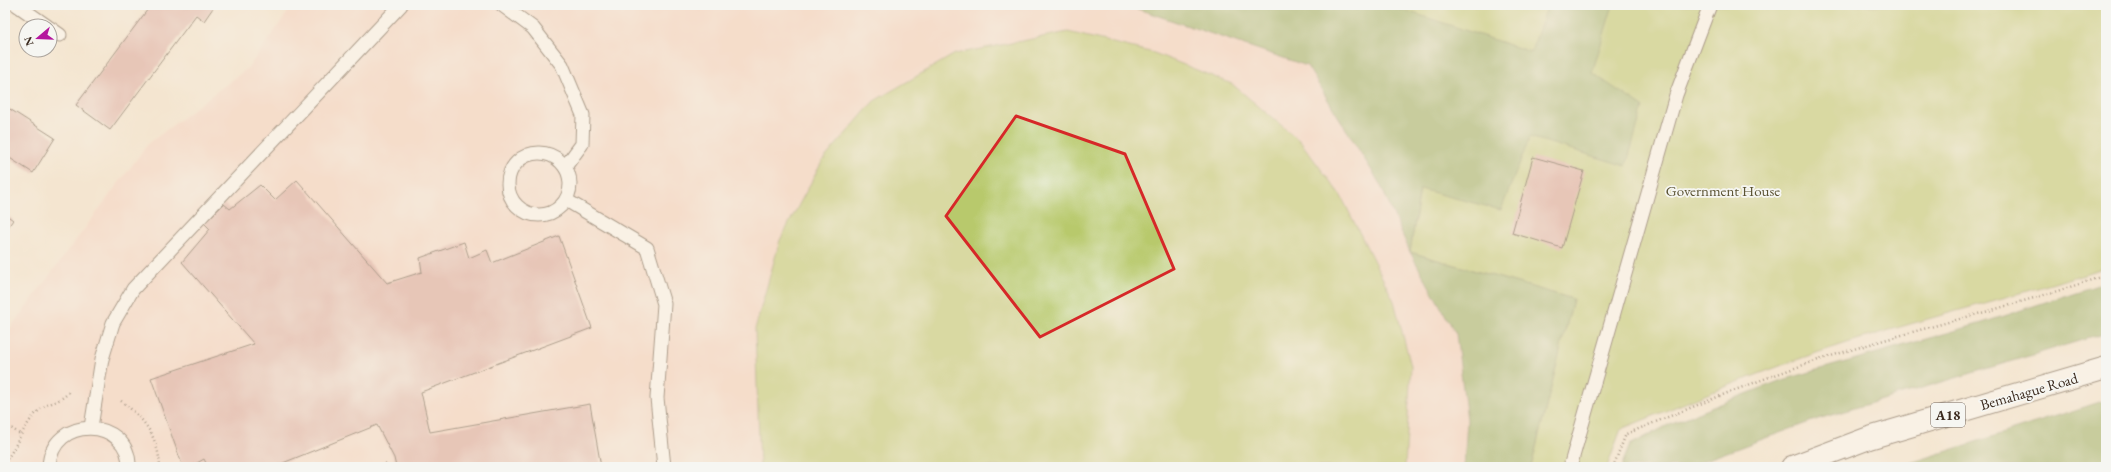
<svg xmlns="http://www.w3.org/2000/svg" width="2111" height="472" font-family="'EB Garamond',serif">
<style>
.built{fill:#f6d2c4}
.green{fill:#b8c96c;stroke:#7a7a45}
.forest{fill:#92ad60;stroke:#666c3f}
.building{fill:#d89f9a}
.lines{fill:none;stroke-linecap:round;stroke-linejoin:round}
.lane-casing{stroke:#574639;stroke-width:15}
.highway-casing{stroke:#574639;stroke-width:24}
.path{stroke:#574639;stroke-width:2.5;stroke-dasharray:1 3;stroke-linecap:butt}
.lane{stroke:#fff;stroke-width:13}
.highway{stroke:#fff;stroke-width:22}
.marked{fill:none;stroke:#d62828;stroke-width:3;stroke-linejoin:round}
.labels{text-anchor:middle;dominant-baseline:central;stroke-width:3.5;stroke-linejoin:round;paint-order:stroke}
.shield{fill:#f6f6f2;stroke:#73675e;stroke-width:1}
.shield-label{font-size:14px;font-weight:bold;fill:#3b2a1e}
.park-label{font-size:15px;fill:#5a5232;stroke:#f6f6f2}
.street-label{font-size:15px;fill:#3b2a1e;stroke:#f6f6f2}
</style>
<rect width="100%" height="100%" fill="#f6f6f2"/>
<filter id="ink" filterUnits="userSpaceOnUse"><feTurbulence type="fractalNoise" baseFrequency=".025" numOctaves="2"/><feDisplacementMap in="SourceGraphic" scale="8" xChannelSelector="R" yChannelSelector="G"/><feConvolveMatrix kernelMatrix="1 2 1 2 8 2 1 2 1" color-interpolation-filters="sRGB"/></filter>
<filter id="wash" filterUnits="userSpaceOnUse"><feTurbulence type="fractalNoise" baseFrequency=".012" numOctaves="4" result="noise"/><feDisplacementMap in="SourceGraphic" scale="16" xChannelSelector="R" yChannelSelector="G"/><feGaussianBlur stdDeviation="0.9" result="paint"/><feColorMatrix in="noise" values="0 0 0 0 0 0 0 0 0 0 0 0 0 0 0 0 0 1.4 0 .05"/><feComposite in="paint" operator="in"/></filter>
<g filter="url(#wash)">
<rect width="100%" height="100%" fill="#f4e5d0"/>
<path class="built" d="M293 5H1126L1433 107 1531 467H5V335L148 144 248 68Z"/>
<g class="green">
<path d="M1126 5H2106V267C2020 295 1933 316 1847 343 1770 367 1696 399 1621 429L1607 467H1531L1573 299 1410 252 1433 107Z"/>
<path d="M1068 32 1154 53 1232 84 1300 141 1341 196 1394 301 1411 366 1405 467H760L755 329 780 240 823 160 874 101 955 54Z"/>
</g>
<g class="forest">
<path d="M1126 5H1389L1531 52 1548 5H1613L1592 73 1643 107 1626 166 1530 137 1501 210 1420 189 1410 252 1573 299 1531 467H1464L1467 420 1456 334 1410 252 1380 184 1307 66Z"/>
<path d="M2106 282V333L1818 419 1686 467H1621L1630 445 1672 423 1779 381 1982 323Z"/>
<path d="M2106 400V467H1897L1904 465Z"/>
</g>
<g id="blocks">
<g class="building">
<path d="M151 5H215L204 21 196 15 110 130 76 105Z"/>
<path d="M5 106 55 138 33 173 5 155Z"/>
<path d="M1533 157 1584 171 1562 248 1512 233Z"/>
<path d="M297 180 387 283 422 272 420 258 464 242 469 258 487 250 492 263 559 236 592 328 421 392 430 432 590 404 601 467H396L394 458 377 425 273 467H208L204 459 190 467H183L151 378 254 344 182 262 210 229 204 223 224 204 230 209 260 185 275 200Z"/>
<path d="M5 214 13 220 5 231Z"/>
</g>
</g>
</g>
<g filter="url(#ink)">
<use href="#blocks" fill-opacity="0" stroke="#574639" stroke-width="1"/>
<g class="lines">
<defs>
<g id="lane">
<path d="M17 5 47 26"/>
<path d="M502 5 533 28 562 65 583 115 582 144 565 167"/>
<path d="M50 28 60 35"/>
<circle cx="539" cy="184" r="31"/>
<path d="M566 200 647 248 664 304 657 398 664 467"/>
<path d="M91 427 102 359 113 323 133 289 401 5"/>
<path d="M49 467C51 414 130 417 129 467"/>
<path d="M1570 467 1676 95 1710 5"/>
</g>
<path id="highway" d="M1792 467 1869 438 2106 368"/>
</defs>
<use href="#lane" class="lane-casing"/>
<use href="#highway" class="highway-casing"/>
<g class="path">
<path d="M5 36 9 30"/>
<path d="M121 401C145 419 158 437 160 467"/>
<path d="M5 424 20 434"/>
<path d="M5 462C18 445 24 422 42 408 51 402 65 400 70 390"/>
<path d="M382 467 386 464"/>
<path d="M1613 467 1626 434C1698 405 1770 374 1844 352 1931 325 2020 305 2106 275"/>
</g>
<use href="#lane" class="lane"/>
<use href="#highway" class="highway"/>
</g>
</g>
<path d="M0 0H2111V472H0ZM1016 116 1125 154 1174 269 1040 337 946 216Z" fill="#f4e5d0" fill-opacity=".55" fill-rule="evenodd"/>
<path class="marked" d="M1016 116 1125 154 1174 269 1040 337 946 216Z"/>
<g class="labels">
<rect class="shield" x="1931" y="403" width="34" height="24" rx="3"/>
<g class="shield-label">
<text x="1948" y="415">A18</text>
</g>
<g class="park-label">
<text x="1723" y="190">Government House</text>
</g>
<g class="street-label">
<text transform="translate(2029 391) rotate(-16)">Bemahague Road</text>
</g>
</g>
<rect width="2111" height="472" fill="none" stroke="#f6f6f2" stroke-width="20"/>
<g transform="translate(38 38) rotate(251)"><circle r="19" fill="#f6f6f2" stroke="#aba49d"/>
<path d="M0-3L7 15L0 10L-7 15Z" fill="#b5179e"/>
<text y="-6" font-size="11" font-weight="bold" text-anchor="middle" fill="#3b2a1e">N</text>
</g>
</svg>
